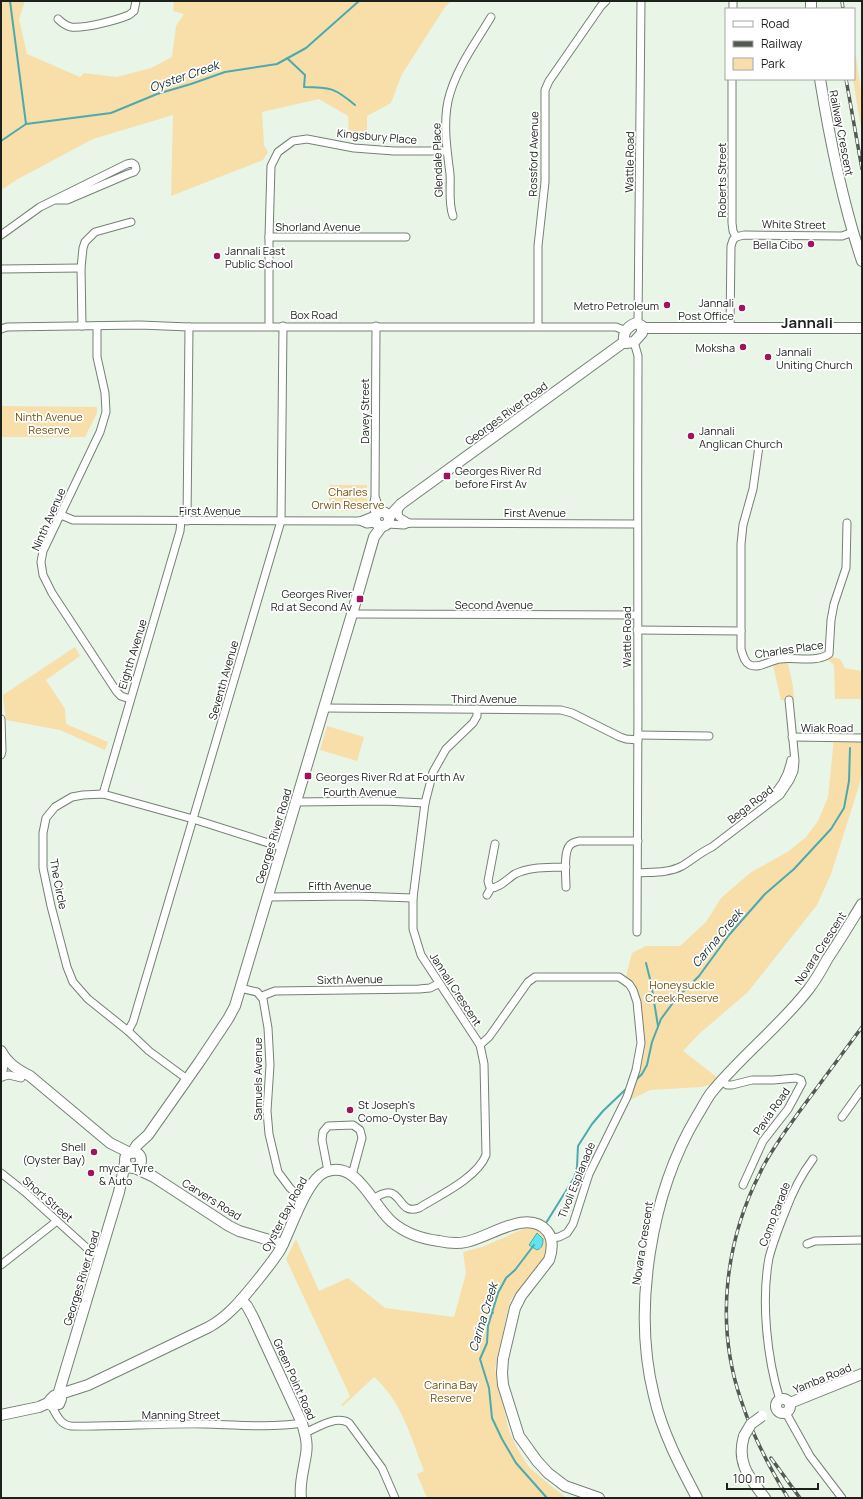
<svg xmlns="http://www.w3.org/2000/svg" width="863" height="1499" font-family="Manrope,sans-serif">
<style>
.green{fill:#f8dfaa}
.water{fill:#5fe4f0;stroke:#4baab0}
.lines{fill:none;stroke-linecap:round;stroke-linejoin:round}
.stream{stroke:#4baab0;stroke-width:2}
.street-casing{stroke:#758175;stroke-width:9}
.secondary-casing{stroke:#758175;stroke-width:12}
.street{stroke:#fff;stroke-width:7}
.secondary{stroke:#fff;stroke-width:10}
.rail-casing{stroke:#525a52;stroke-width:3.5}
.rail{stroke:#fff;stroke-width:2;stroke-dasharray:6;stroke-linecap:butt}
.secondary-bridge-casing{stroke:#758175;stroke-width:12;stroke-linecap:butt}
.secondary-bridge{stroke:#fff;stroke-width:10}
.poi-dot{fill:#a0135d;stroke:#fff;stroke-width:1.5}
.labels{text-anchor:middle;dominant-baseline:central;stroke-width:3.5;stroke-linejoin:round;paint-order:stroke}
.street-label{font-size:11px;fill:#1c211c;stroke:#fff}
.poi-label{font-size:11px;fill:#1c211c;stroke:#fff;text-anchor:start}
.park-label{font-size:11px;fill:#6d520d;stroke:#fff}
.water-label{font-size:12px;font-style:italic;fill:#172e30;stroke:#fff}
.district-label{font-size:15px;font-weight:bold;fill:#1c211c;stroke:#fff}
</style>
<rect width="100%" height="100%" fill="#e8f5e7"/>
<g class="green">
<path d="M1 1H25L19 19 27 54 80 77 84 73 117 77 151 68 172 57 176 26 184 14 173 11 174 1H451L445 7 402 74 391 103 367 116V139L349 140 348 116 319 99 262 112 264 145 268 152 263 160 171 196 173 115 93 139 18 179 1 190Z"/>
<path d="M854 56H856L862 99V135L853 79Z"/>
<path d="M1 406 97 407V413L85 437H1Z"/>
<path d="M329 485H367V507L364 511H329Z"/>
<path d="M75 647 80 656 46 680 65 709 66 724 108 742 105 750 60 730 6 720 3 695Z"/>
<path d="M829 654 832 657 840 659 845 668 862 671V699H835L834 665 824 657Z"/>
<path d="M787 659 793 686 794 700H781L772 661Z"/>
<path d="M327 726 364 737 357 761 320 750Z"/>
<path d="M834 738H862V771L859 786 831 874 817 905 748 992 699 1034 683 1051 722 1081 702 1087 650 1090 624 1103 641 1043 637 1002 625 980 632 953 646 946H680L706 922 721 898 750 873 789 851 806 837 818 821 828 797Z"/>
<path d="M532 1228 539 1231 545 1237 547 1249 543 1259 510 1301 495 1369 509 1431 517 1448 529 1467 551 1486 567 1498H427L417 1474 424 1471C411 1437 402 1402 374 1377L343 1406 341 1405 350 1396 286 1259 296 1239 319 1291 348 1278 385 1308 454 1317 466 1273 463 1252 482 1247 523 1229Z"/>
</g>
<path class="water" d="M537 1233 543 1239C543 1245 542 1248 537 1250L529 1245Z"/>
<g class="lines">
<g class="stream">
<path d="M10 1 26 124"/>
<path d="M287 58 305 75 304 87C330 87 335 88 355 105"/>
<path d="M1 141 26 124 111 113 157 94 191 84 225 72 277 64 306 48 359 1"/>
<path d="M646 963 651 983 658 1026"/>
<path d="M635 1081 642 1074 647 1065 652 1042 661 1019 675 1000 699 976 729 935 765 894 794 869 831 829 844 808 849 781 850 748"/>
<path d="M546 1223 574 1178 577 1167 578 1146 592 1124 603 1111 626 1089"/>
<path d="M534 1245 515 1270 506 1278 498 1293 488 1326 487 1343 480 1359 489 1388 492 1418 502 1439 516 1463 547 1498"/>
<path d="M486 1302 493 1313"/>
</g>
<defs>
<g id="street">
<path d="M733 9V1"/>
<path d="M58 19C62 23 66 26 71 27 84 29 117 20 129 15L134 11 136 1"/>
<path d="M732 79V223L733 231 736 237"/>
<path d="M453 216C448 202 451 188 450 174 447 150 443 125 448 101 455 70 475 44 491 17"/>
<path d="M1 235 40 207 127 164 132 163 135 165 136 169 134 172 128 174 67 200H56"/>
<path d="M269 237 271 166 278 152 293 141 307 139 354 148 394 151H446"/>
<path d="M736 237 744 235 842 236 853 232"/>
<path d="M1 269 81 268"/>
<path d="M638 323 641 1"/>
<path d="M82 326 81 268 83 248 85 242 95 232 131 222"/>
<path d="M97 326V357L105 393 106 412 100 432 43 551 41 562 43 575 52 593 117 692 121 696 130 699"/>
<path d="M269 326V237H406"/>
<path d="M538 326V246L545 182V90L549 81 601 6 606 1"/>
<path d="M730 328 731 246 733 240 736 237"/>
<path d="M1 329 7 327 140 325 189 327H616L626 331"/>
<path d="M634 342 638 356C637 548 639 740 637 932"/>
<path d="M759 446 753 489 743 525 741 544V649C743 655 744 662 750 665 759 669 771 660 780 659 796 657 815 663 829 654L831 620 834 604 846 568 847 523"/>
<path d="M376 499 378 506 383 511"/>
<path d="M400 506 398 512 399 517 409 523"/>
<path d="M61 515 73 520 360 521 375 515"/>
<path d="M376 515 373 507 375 497 376 326"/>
<path d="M187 521 189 327"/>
<path d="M360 521 367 524 376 523"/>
<path d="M388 524 404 525 409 523 637 524"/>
<path d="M352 614 637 615"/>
<path d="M637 630 741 631"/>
<path d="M324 708 561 710 572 713 620 737 626 739 638 740"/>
<path d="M1 719 2 751 1 755"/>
<path d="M638 735 709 736"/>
<path d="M792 737 862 738"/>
<path d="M103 794 180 531 181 521"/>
<path d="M769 798C782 788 788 775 791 760"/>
<path d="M295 802 384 801 425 803"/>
<path d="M495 844 488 881 489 885 491 888C500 888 508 878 515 874 531 866 549 868 566 867"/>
<path d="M638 873C652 872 669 873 682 866 692 860 701 852 712 847L780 795 790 780 794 771 795 761 789 700"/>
<path d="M566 887C566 877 563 852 570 845 573 842 576 842 579 841H638"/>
<path d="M487 895 491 888"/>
<path d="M267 897 356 896 413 898"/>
<path d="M240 988 257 992 263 999 268 1028 270 1065 267 1111 269 1134 278 1172 290 1188 303 1200"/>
<path d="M262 996 275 991 419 989 430 988 438 984"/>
<path d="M128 1031 133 1022 281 521 283 326"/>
<path d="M480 1045 489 1037 528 982 535 977H619L629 984 633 990 637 1002 641 1043 636 1070 627 1097 589 1174 573 1224 567 1233 559 1237 550 1238"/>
<path d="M1 1077 9 1075 21 1078"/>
<path d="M2 1077 4 1065"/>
<path d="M187 1079 149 1051 128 1031 88 999 73 982 67 967 51 906 43 868V833L46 818 55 807 72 797 83 795 103 794 193 819 281 847"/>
<path d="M722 1081 727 1085H732L752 1080H773L796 1078 801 1080 802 1083 788 1109 763 1141 743 1185"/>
<path d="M842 1117 862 1089"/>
<path d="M328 1171 322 1140 323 1132 328 1126 353 1125 360 1130 362 1138 352 1175"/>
<path d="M1 1173 25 1192 88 1249 101 1254"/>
<path d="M373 1199C404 1178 395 1217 419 1208 440 1195 477 1178 486 1155L484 1064 480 1045 421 955 413 929V898L425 803 433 772 446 749 473 723 477 716V709"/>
<path d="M807 1244 815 1241 862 1240"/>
<path d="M1 1265 57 1221"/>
<path d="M780 1400C767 1359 761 1301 769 1258 773 1242 779 1227 785 1212 792 1193 801 1175 813 1159"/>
<path d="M51 1405C56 1414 60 1425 71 1426 116 1427 161 1423 205 1424 238 1425 270 1428 302 1423"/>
<path d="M786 1413 810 1456 842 1498"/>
<path d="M305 1433C318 1427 336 1415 349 1423L382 1468 395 1498"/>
</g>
<g id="secondary">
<path d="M811 1V9"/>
<path d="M820 79C830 141 842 201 862 261"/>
<path d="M636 323 642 326V333L634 342 626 343 624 340C623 332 628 326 636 323Z"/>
<path d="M643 328H862"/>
<circle cx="382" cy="519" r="7"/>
<path d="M389 517 401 504 624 342"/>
<path d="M1 1051C8 1064 18 1070 30 1076L110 1143 130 1153"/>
<circle cx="133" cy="1160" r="8"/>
<path d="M132 1153 137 1145 148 1135 200 1061 228 1019 235 1006 352 614 374 537 382 526"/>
<path d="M135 1168 154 1177 229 1226 239 1231 283 1244"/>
<path d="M241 1300 247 1306 253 1317 302 1423C305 1434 308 1443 306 1454 304 1469 299 1483 301 1498"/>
<path d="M58 1395 119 1192 125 1163"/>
<path d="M60 1395 61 1399 59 1404 51 1405 50 1400 54 1396 88 1385 209 1327C229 1316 242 1299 256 1282 265 1271 273 1261 280 1250 290 1232 306 1180 325 1172 357 1159 372 1205 392 1222 405 1233 422 1239 439 1241 448 1243 457 1244 466 1242 490 1237 528 1208 547 1231 554 1239 552 1252 549 1260L521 1296 515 1308 503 1359 502 1373 503 1385 519 1436 537 1461 548 1473 565 1486 599 1498"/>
<circle cx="783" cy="1406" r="7"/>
<path d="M790 1403 862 1374"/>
<path d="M1 1415 39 1407 50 1402"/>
<path d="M744 1436C736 1463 749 1477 765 1498"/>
<path d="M697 1498C680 1466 662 1432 654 1396 632 1308 651 1193 697 1116 702 1108 706 1100 711 1093 741 1056 779 1027 808 990 816 980 822 969 828 958 840 940 851 922 862 904"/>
</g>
</defs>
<use href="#street" class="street-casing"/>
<use href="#secondary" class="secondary-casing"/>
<use href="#street" class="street"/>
<use href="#secondary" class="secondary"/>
<defs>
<g id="rail">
<path d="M842 1 843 9"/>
<path d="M846 79 862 169"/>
<path d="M771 1458 800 1498"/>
<path d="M788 1498C769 1467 752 1434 741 1400 715 1325 725 1242 760 1173 770 1151 785 1132 799 1112 820 1084 841 1055 862 1027"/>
</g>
</defs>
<use href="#rail" class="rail-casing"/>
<use href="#rail" class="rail"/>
<defs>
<path id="secondary-bridge" d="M744 1436 751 1424 762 1416"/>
</defs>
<use href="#secondary-bridge" class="secondary-bridge-casing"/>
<use href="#secondary-bridge" class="secondary-bridge"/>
</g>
<g class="poi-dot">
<circle cx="811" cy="244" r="4"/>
<circle cx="217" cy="256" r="4"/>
<circle cx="667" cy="305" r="4"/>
<circle cx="742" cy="308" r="4"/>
<circle cx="743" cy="347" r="4"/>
<circle cx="768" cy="357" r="4"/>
<circle cx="691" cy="436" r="4"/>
<rect x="443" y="472" width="8" height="8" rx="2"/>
<rect x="356" y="595" width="8" height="8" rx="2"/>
<rect x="304" y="772" width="8" height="8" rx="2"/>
<circle cx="350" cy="1110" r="4"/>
<circle cx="94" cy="1152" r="4"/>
<circle cx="91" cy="1173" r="4"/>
</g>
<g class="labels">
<g class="street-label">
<text transform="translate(842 133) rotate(79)">Railway Crescent</text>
<text transform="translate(377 136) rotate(5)">Kingsbury Place</text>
<text transform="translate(533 154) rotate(-89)">Rossford Avenue</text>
<text transform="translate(437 160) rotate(-92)">Glendale Place</text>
<text transform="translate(629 162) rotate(-89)">Wattle Road</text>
<text transform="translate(721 180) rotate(-90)">Roberts Street</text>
<text transform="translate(794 224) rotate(1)">White Street</text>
<text x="318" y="226">Shorland Avenue</text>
<text x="314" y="314">Box Road</text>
<text transform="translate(364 411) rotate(-90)">Davey Street</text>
<text transform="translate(506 413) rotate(-36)">Georges River Road</text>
<text x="210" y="510">First Avenue</text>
<text x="535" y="512">First Avenue</text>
<text transform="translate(48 519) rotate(-66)">Ninth Avenue</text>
<text x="494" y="604">Second Avenue</text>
<text transform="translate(626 637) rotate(-90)">Wattle Road</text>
<text transform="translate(789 649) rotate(-8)">Charles Place</text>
<text transform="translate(132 654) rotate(-73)">Eighth Avenue</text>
<text transform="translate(223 680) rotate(-74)">Seventh Avenue</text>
<text x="484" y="698">Third Avenue</text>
<text x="827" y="727">Wiak Road</text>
<text x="360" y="791">Fourth Avenue</text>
<text transform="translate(750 804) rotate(-38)">Bega Road</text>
<text transform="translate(273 836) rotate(-73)">Georges River Road</text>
<text transform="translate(59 884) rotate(79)">The Circle</text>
<text x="340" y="885">Fifth Avenue</text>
<text transform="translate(820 948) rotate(-57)">Novara Crescent</text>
<text transform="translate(350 979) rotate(-1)">Sixth Avenue</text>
<text transform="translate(456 989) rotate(57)">Jannali Crescent</text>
<text transform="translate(257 1079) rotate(-90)">Samuels Avenue</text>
<text transform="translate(771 1111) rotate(-55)">Pavia Road</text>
<text transform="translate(576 1180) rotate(-68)">Tivoli Esplanade</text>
<text transform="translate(48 1199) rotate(41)">Short Street</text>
<text transform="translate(212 1199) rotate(32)">Carvers Road</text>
<text transform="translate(284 1214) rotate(-62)">Oyster Bay Road</text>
<text transform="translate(774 1214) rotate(-69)">Como Parade</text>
<text transform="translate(642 1243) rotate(-81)">Novara Crescent</text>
<text transform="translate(81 1278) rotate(-73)">Georges River Road</text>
<text transform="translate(822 1378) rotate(-22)">Yamba Road</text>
<text transform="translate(295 1379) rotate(66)">Green Point Road</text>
<text x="181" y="1414">Manning Street</text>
</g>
<g class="poi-label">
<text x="803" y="244" text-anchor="end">Bella Cibo</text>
<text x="225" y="250">Jannali East<tspan x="225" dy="13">Public School</tspan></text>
<text x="734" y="302" text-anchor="end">Jannali<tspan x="734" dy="13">Post Office</tspan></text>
<text x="659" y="305" text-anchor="end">Metro Petroleum</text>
<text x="735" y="347" text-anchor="end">Moksha</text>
<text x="776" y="351">Jannali<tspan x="776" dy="13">Uniting Church</tspan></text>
<text x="699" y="430">Jannali<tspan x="699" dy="13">Anglican Church</tspan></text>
<text x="455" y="470">Georges River Rd<tspan x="455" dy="13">before First Av</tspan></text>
<text x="352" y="593" text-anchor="end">Georges River<tspan x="352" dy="13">Rd at Second Av</tspan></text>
<text x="316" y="776">Georges River Rd at Fourth Av</text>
<text x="358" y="1104">St Joseph's<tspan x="358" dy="13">Como-Oyster Bay</tspan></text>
<text x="86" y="1146" text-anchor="end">Shell<tspan x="86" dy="13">(Oyster Bay)</tspan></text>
<text x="99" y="1167">mycar Tyre<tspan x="99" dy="13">&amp; Auto</tspan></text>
</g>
<g class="park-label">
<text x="49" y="416">Ninth Avenue<tspan x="49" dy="13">Reserve</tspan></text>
<text x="348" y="491">Charles<tspan x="348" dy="13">Orwin Reserve</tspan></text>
<text x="682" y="984">Honeysuckle<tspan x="682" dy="13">Creek Reserve</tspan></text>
<text x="451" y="1384">Carina Bay<tspan x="451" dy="13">Reserve</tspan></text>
</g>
<g class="water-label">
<text transform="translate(184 76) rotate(-19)">Oyster Creek</text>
<text transform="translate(717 938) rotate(-50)">Carina Creek</text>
<text transform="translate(483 1317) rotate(-73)">Carina Creek</text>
</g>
<g class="district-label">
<text x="807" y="322">Jannali</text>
</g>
</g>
<rect width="863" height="1499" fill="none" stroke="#1c211c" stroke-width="4"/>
<rect x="725" y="8" width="130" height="72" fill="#ffffff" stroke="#a4a6a4"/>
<rect x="733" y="21" width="20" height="6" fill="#ffffff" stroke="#a4a6a4"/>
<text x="761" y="28" font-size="12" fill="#1c211c">Road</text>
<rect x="733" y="41" width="20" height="6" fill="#525a52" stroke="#a4a6a4"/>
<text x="761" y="48" font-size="12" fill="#1c211c">Railway</text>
<rect x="733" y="58" width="20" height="12" fill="#f8dfaa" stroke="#a4a6a4"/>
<text x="761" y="68" font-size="12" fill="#1c211c">Park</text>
<path d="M727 1483v6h91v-6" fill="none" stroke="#1c211c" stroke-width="2"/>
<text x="733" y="1483" font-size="12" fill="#1c211c" stroke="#ffffff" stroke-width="3" paint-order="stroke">100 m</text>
</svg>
